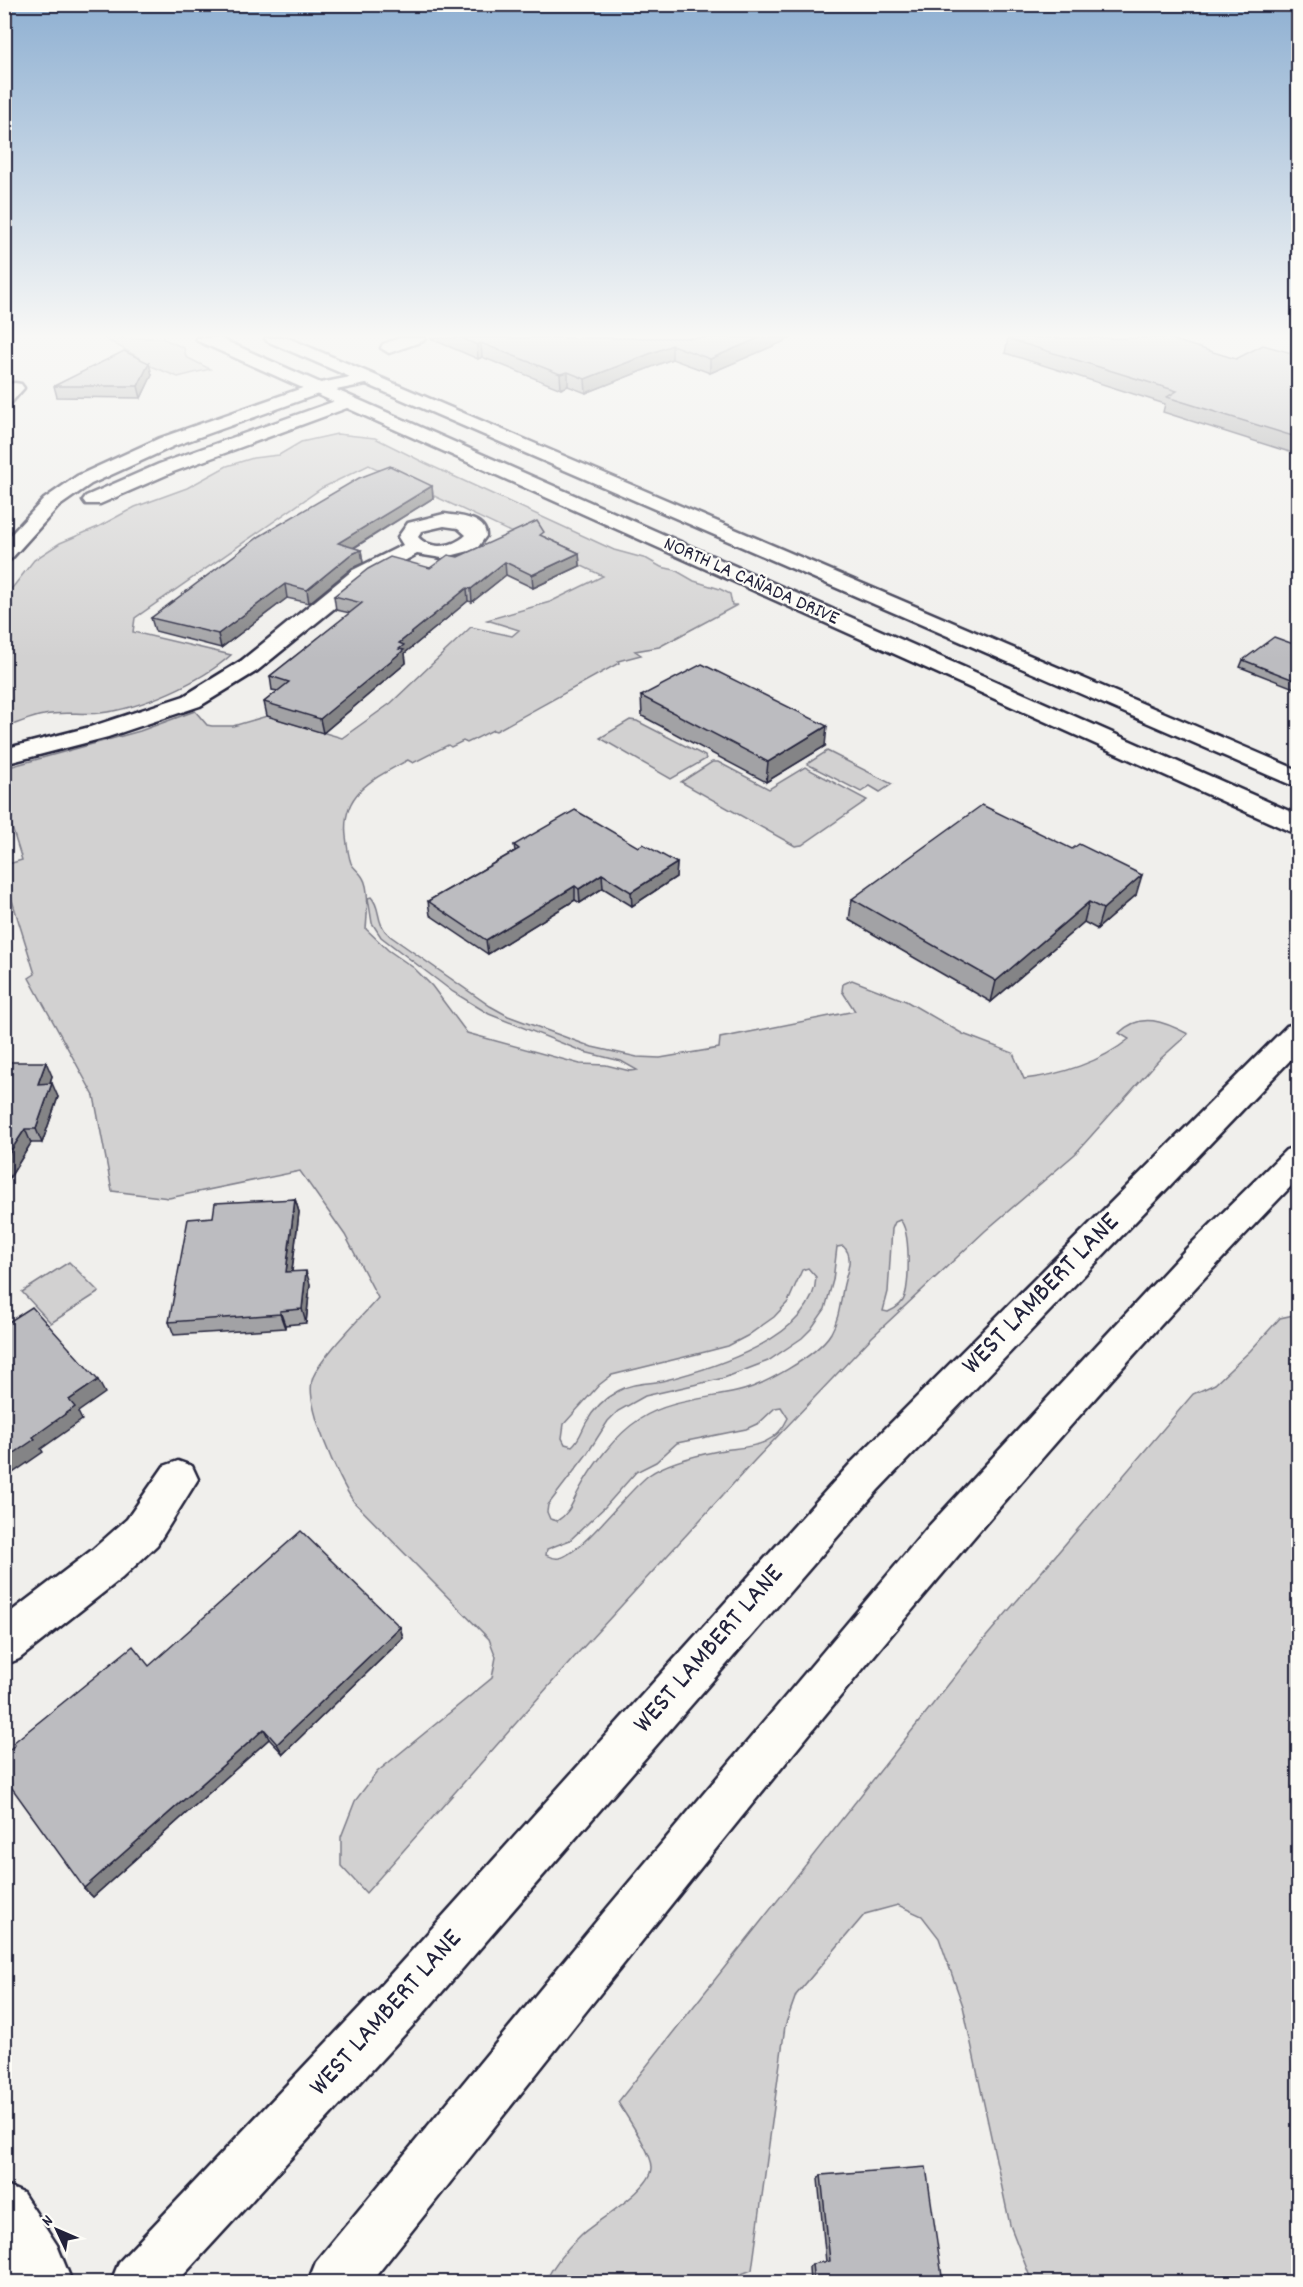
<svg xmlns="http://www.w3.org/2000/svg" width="1303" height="2287" font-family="Dekko,sans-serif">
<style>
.green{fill:#d2d1d1;stroke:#7a7a86;stroke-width:1.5;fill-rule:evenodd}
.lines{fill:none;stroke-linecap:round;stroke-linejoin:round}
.minor-casing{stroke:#22223b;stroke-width:5}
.major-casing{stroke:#22223b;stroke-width:5}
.minor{fill:#fdfcf7;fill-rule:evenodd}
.major{fill:#fdfcf7;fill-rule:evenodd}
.wall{fill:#a2a2a5;stroke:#22223b;stroke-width:1.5}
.shaded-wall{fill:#848486;stroke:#22223b;stroke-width:1.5}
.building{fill:#bcbcc0;stroke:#22223b;stroke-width:1.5}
.labels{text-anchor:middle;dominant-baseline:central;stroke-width:4.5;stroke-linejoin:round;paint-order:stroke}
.far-street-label{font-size:20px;fill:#22223b;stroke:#fdfcf7}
.near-street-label{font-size:28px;fill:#22223b;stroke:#fdfcf7}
</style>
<rect width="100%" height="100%" fill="#f0efec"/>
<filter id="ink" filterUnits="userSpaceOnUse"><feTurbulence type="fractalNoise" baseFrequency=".0167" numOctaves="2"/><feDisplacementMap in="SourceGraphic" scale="12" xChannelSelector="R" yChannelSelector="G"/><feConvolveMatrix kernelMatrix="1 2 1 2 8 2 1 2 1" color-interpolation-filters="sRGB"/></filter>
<g filter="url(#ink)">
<g class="green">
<path d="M104 338H162L184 348 186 357 210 369 178 377 143 363 140 358Z"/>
<path d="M337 434 375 438 425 463 614 550 647 559 661 567 675 570 694 581 720 589 730 594 732 605H737L659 647 635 651 641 655 618 661 619 663 496 731 493 730 467 743 463 741 451 747 448 745 413 763 408 760C375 778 341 792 346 836 347 845 348 855 351 863 354 869 360 872 363 878 370 889 367 915 366 929L388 950 414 968 432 986 467 1033 580 1064 606 1065 630 1071 637 1070 621 1061 584 1052 489 1014 453 992 381 937 372 923 368 898 371 897C382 909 374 922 390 936L490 1006 508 1016 592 1047 637 1057 660 1058 719 1048 720 1038 855 1011 842 991 843 984 852 980 906 1001 963 1034 1013 1053 1024 1079C1060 1075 1101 1062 1129 1039L1119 1033C1141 1011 1165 1022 1188 1034L1158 1061 1075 1154 985 1231 872 1337 755 1460 578 1653 366 1893 341 1866V1837L355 1801 377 1772 492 1678 496 1657 489 1639 354 1502C339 1481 303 1402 313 1377 324 1353 360 1319 378 1298L345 1235 300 1171 169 1198 112 1191 94 1096 29 978 35 974 11 897 5 898V865L22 860 8 815 9 767 140 731 195 711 207 725 212 726H233L267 716 342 738 391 703 471 627 512 636 519 630 487 620 550 602 603 576 369 465 322 488 135 618 133 632 231 655C201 682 140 709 100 713 81 715 63 711 44 715 30 717 18 724 5 727L4 594 13 587 34 560 60 543 98 527 135 507 187 488 227 466 253 458 279 455 301 442ZM900 1220C911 1231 909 1281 905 1296 903 1304 895 1309 888 1312L883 1311 888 1292 892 1229 895 1222ZM843 1246C856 1258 845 1274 843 1289 840 1304 839 1319 831 1333 817 1356 763 1386 736 1392 704 1399 667 1401 640 1419 615 1435 592 1466 578 1492 572 1503 570 1513 557 1521L550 1519 547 1512 548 1505 587 1454 608 1421 618 1411 645 1396 724 1378 768 1361 802 1338 811 1329 825 1309 833 1280 837 1247ZM808 1268 816 1277C814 1338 710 1369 662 1381 647 1384 631 1383 618 1391 605 1398 593 1410 586 1423 581 1432 580 1439 572 1446L565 1444 562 1438 564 1424 599 1385 612 1375 705 1352 728 1346 747 1336 774 1317 788 1302 802 1270ZM781 1407 788 1418C774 1449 747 1446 718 1451 698 1455 666 1463 649 1475 625 1493 583 1553 559 1558 553 1559 550 1557 546 1555L547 1549 570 1540 605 1507 636 1472 656 1462 677 1443 746 1429 759 1423 775 1408Z"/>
<path d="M630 720 637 721 705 756 706 759 671 779 600 738Z"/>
<path d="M827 751 892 784 880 792 870 786 861 792 807 764Z"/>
<path d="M712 762H718L769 789 805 767 867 800 802 845 795 846 681 782Z"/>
<path d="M69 1262 99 1292 51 1323 22 1292Z"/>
<path d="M1298 1314V2282H1032L1010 2225 963 2006 939 1938 922 1916 898 1905 865 1914 796 1995 785 2026 752 2270 720 2282H545C553 2266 567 2248 581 2235 597 2220 653 2189 652 2167 652 2153 626 2116 618 2102L986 1637 1193 1394 1215 1384 1250 1351 1280 1318Z"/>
</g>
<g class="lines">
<defs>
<g id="minor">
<path d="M400 338H425L423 341 389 353 381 348 383 344Z"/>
<path d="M365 374 371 375 374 379 371 383 321 393 174 446 91 484 58 507 11 559 4 561V542L44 499 77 476 160 438 311 385Z"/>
<path d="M15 383 21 384 24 388 10 404 4 405V389L9 384Z"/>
<path d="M341 399 347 400 350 404 347 408 173 472 100 504H86L83 500 86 496 159 464Z"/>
<path d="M444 514C458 516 486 517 486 536L478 547 469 551 442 558 417 554 369 580 257 671 200 706 108 737 4 764V749L90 727 184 696 241 661 353 570 403 545 398 537 408 523ZM444 526 458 528 466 535C453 547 431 551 418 537L422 531Z"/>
<path d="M178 1461 192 1466 198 1479 157 1545 122 1578 19 1659 4 1665V1617L92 1550 127 1519 164 1466Z"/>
<path d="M4 2185 23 2193 57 2245 72 2282H16L4 2264Z"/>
</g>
<g id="major">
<path d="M196 338H219L1298 815V833L1289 831 198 341Z"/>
<path d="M265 338H288L1298 770V787L1289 784 267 341Z"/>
<path d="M1298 1023V1052L878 1490 416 2022 177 2282H111L119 2262 380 1986 850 1464 1287 1026Z"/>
<path d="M1298 1146V1179C964 1524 670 1907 371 2282H308L316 2262 604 1912 928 1527 1187 1248 1286 1150Z"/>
</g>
</defs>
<use href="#minor" class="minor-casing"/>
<use href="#major" class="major-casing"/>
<use href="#minor" class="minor"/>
<use href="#major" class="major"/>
</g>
<g class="wall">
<path d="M429 338H792L710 373 672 359 586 393 568 386 561 389 482 357 478 359Z"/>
<path d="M1008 339 1236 359 1299 355V455L1163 412 1165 404 1005 353Z"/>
<path d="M152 375 141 398 57 397 54 386Z"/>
<path d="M432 486 433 498 354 548 361 550 363 563 352 568 309 603 287 598 221 648 155 631 151 618Z"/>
<path d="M544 537 579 553 580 566 533 588 506 575 472 602 468 601 405 653 406 663 323 733 267 716 264 702 278 691 272 690 270 676 350 613 336 610 334 596 430 568 458 557Z"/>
<path d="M1299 646V690L1240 667 1243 660Z"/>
<path d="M641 696 825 746 766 782 642 716Z"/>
<path d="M514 845 638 847 677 863 676 877 632 906 603 888 580 903 575 900 488 954 430 915 428 901 515 851Z"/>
<path d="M1072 849 1136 895 1097 929 1084 922 991 1002 849 920 852 899Z"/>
<path d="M4 1062 52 1076 50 1083 58 1097 42 1143H31L4 1187Z"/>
<path d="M295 1199 299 1212 292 1272 310 1284 306 1323 285 1325V1328L174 1335 169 1322 213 1217Z"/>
<path d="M400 1627 403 1638 283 1754 269 1739 93 1897 84 1888 149 1666Z"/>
<path d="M821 2175 943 2283H810L809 2267 812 2264 826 2262 818 2179Z"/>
</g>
<g class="shaded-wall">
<path d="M759 338H792L710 373V359Z"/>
<path d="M481 343 482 357 478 359 477 345Z"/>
<path d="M672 345V359L586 393 585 379Z"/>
<path d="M149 363 152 375 141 398 138 386Z"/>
<path d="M568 372V386L561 389 560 374Z"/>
<path d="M4 427 8 439 4 443Z"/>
<path d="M432 486 433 498 340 556 338 543Z"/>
<path d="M361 550 363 563 352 568 309 603 307 590 350 555Z"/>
<path d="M579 553 580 566 533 588 532 575Z"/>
<path d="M505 562 506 575 472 602 471 589Z"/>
<path d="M285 584 287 598 221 648 218 634Z"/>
<path d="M467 588 468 601 405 653 406 663 323 733 320 719 399 643Z"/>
<path d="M827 726 825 746 766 782 768 762Z"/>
<path d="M677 863 676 877 632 906 631 892Z"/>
<path d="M602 874 603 888 580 903 579 889Z"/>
<path d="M1142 875 1136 895 1097 929 1103 909Z"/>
<path d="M575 886V900L488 954 486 940Z"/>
<path d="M1089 902 1084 922 991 1002 996 981Z"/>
<path d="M4 971 10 982 4 986Z"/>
<path d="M46 1062 52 1076 45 1098 38 1084Z"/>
<path d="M52 1083 58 1097 42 1143 36 1129Z"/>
<path d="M25 1129 31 1143 4 1187V1161Z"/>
<path d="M295 1199 299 1212 290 1286 286 1272Z"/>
<path d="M306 1271 310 1284 306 1323 302 1309Z"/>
<path d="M280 1311 285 1325V1328L280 1314Z"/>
<path d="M98 1380 105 1393 78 1412 82 1420 41 1449 43 1452 4 1479V1460L69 1400Z"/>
<path d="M400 1627 403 1638 283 1754 277 1744Z"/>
<path d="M264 1729 269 1739 93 1897 84 1888Z"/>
</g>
<g class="building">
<path d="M461 338H759L710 359 672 345 585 379 568 372 560 374 481 343 477 345Z"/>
<path d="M1009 338H1167L1236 359 1263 345 1299 355V438L1167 397 1177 391 1008 339Z"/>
<path d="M124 351 149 363 138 386H54Z"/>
<path d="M390 466 432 486 338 543 361 550 350 555 307 590 285 584 218 634 151 618 260 536 359 478Z"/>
<path d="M537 521 544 532 540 535 579 553 532 575 505 562 471 589 467 588 399 643 404 645 399 649 404 650 320 719 264 702 289 682 270 676 362 603 334 596 368 569 390 557 430 568 448 555 458 557Z"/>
<path d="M1274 637 1299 646V682L1243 660Z"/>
<path d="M702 664 827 726 768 762 641 696Z"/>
<path d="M982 805 1072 849 1079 844 1142 875 1103 909 1089 902 996 981 852 899Z"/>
<path d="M575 810 638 847 643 844 677 863 631 892 602 874 579 889 575 886 486 940 428 901 519 849 514 845Z"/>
<path d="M4 1062H46L38 1084 52 1083 36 1129H25L4 1161Z"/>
<path d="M295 1199 286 1272 306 1271 302 1309 280 1311V1314L169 1322 188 1219 213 1217 215 1203Z"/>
<path d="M32 1307 98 1380 69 1400 75 1407 33 1437 35 1439 4 1460V1325Z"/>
<path d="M301 1531 400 1627 277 1744 264 1729 84 1888 4 1777V1754L15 1745 13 1743 133 1646 149 1666Z"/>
<path d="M926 2167 943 2283H814L812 2264 830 2261 821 2175Z"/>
</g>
</g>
<linearGradient id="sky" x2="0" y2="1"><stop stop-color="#8fb0d2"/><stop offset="0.51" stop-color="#f8f8f6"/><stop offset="1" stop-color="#f8f8f6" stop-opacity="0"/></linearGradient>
<rect width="1303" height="659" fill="url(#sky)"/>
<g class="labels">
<g class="far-street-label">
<text transform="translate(751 582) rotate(24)">NORTH LA CAÑADA DRIVE</text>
</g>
<g class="near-street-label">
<text transform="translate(1042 1295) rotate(-46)">WEST LAMBERT LANE</text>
<text transform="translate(710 1650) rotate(-49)">WEST LAMBERT LANE</text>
<text transform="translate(387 2014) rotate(-48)">WEST LAMBERT LANE</text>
</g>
</g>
<rect width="1303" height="2287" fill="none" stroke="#fdfcf7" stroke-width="24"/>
<rect x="12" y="12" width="1279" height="2263" fill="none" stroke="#22223b" stroke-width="2" filter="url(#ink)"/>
<g transform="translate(57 2230) rotate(314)" stroke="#fdfcf7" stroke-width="4.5" paint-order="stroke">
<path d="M0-4.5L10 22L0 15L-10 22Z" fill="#22223b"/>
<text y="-9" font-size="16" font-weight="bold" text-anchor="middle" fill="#22223b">N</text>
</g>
</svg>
